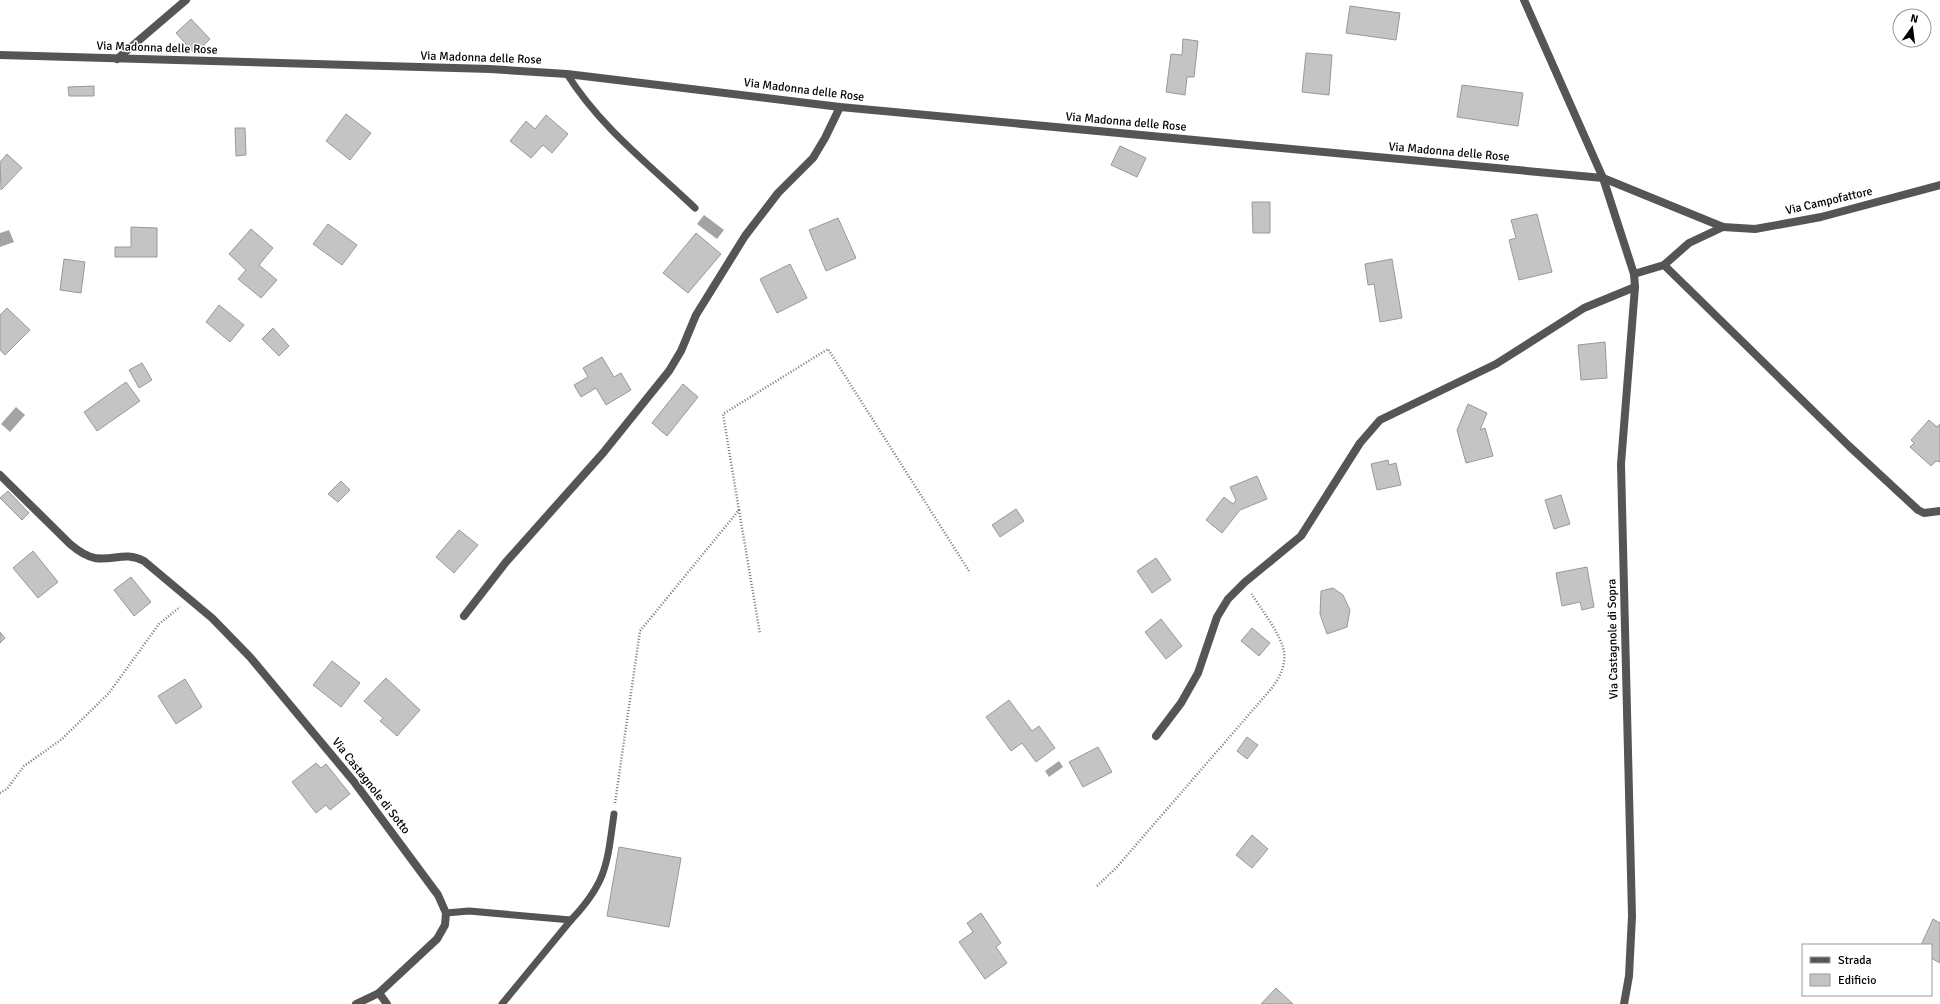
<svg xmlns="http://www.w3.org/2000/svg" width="1940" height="1004" font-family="Signika,sans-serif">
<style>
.water{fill:#a3a3a3}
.building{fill:#c4c4c4;stroke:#999}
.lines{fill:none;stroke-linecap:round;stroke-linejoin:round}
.path{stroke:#777;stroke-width:2.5;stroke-dasharray:1 2;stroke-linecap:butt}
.service{stroke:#555;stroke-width:7}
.minor{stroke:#555;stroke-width:8}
.labels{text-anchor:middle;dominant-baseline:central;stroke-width:3;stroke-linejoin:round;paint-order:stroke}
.street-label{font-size:12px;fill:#000;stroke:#fff}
</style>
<rect width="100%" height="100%" fill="#fff"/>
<g class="water">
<path d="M704 215 724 230 717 239 697 224Z"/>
<path d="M9 230 14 242 0 247V233Z"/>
<path d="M16 407 25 415 10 432 1 424Z"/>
<path d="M1059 761 1063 767 1049 777 1045 771Z"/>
</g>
<g class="building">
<path d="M1350 6 1400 13 1396 40 1346 33Z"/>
<path d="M191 19 210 39 195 54 176 33Z"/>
<path d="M1183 39 1198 41 1194 77H1187L1185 95 1166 92 1171 54 1182 55Z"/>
<path d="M1306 53 1332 55 1329 95 1302 92Z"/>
<path d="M1462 85 1523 93 1518 126 1457 117Z"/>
<path d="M94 86V96H69L68 87Z"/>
<path d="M346 114 371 133 350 160 326 141Z"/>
<path d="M546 115 568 134 552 153 543 145 531 158 510 141 526 121 535 129Z"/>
<path d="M235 128H245L246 155 236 156Z"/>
<path d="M1120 146 1146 158 1137 177 1111 165Z"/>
<path d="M7 154 22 168 1 190 0 162Z"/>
<path d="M1252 202H1270V233H1253Z"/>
<path d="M1537 214 1552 272 1519 280 1509 240 1516 238 1511 220Z"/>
<path d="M838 218 856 258 826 271 809 230Z"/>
<path d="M328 224 357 245 342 265 313 244Z"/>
<path d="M131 227 157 228V257H115V247H131Z"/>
<path d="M251 229 273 248 259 265 277 280 261 298 238 279 246 270 229 254Z"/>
<path d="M696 233 721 254 688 293 663 273Z"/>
<path d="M64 259 85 262 81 293 60 290Z"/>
<path d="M1392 259 1402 318 1380 322 1374 284 1368 285 1365 264Z"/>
<path d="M790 264 807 298 777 313 760 279Z"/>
<path d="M219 305 244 325 230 342 206 322Z"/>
<path d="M7 308 30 330 5 355 0 350V315Z"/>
<path d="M273 328 289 346 279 356 262 339Z"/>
<path d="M1605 342 1607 378 1581 380 1578 345Z"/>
<path d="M602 357 614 377 621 373 631 390 606 405 596 388 581 397 574 385 588 377 583 368Z"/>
<path d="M142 363 152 380 139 388 129 370Z"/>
<path d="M126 382 140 401 97 431 84 412Z"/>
<path d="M683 384 698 397 667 436 652 423Z"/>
<path d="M1468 404 1487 413 1480 430 1485 428 1493 456 1466 463 1457 430Z"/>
<path d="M1929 420 1937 427 1940 424V462L1936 461 1931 466 1910 447 1914 443 1911 440Z"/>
<path d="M1388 460 1389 465 1396 463 1401 485 1377 490 1371 464Z"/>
<path d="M1257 476 1267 499 1240 510 1222 533 1206 520 1224 497 1233 504 1236 500 1230 487Z"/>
<path d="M341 481 350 490 338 502 328 494Z"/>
<path d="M8 491 29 513 22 520 0 498Z"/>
<path d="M1561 495 1570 524 1554 529 1545 500Z"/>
<path d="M1016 509 1024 521 1000 537 992 525Z"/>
<path d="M459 530 478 545 454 573 436 557Z"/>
<path d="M33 551 58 582 38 598 13 568Z"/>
<path d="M1156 558 1171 580 1152 593 1137 571Z"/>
<path d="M1587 567 1594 607 1582 610 1580 602 1562 606 1556 573Z"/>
<path d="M131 577 151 602 134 616 114 590Z"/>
<path d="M1333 588 1343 595 1350 610 1347 627 1327 634 1320 614 1321 591Z"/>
<path d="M1161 619 1182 646 1166 659 1145 632Z"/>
<path d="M1252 628 1270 643 1259 656 1241 641Z"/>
<path d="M0 632 5 638 0 643Z"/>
<path d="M332 661 360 683 341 707 313 685Z"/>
<path d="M386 678 420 710 397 736 380 721 383 718 364 701Z"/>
<path d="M185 679 202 707 176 724 158 696Z"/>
<path d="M1009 700 1032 731 1039 726 1055 748 1036 762 1022 743 1011 751 986 717Z"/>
<path d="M1247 737 1258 745 1247 759 1237 751Z"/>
<path d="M1098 747 1112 772 1083 787 1069 762Z"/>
<path d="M316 763 321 768 326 764 350 794 330 810 326 805 316 813 292 782Z"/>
<path d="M1252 835 1268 849 1252 868 1236 855Z"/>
<path d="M619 847 681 858 669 927 607 916Z"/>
<path d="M981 913 1001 943 996 947 1007 963 985 979 959 942 973 932 967 923Z"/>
<path d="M1933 919 1940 923V963L1931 958V945H1921Z"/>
<path d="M1276 988 1293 1004H1261Z"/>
</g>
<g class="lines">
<g class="path">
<path d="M739 510 760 634"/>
<path d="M0 793 7 789 24 766 62 739 109 693 159 624 180 607"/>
<path d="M615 803 640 631 739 510 723 414 828 349 969 571"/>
<path d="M1097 886 1116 868 1271 689C1279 679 1286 666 1284 652 1281 634 1261 609 1251 593"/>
</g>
<g class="service">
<path d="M567 74C600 127 651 166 695 208"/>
<path d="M446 913 469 911 571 920 502 1004"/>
<path d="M571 920C607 882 607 864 614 814"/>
</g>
<g class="minor">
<path d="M1524 0 1603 178 1634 274 1635 287 1621 464 1632 916 1629 976 1624 1004"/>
<path d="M0 55 490 69 567 74 840 107 1603 178 1723 227 1755 229 1821 217 1940 185"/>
<path d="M117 59 186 0"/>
<path d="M1664 265 1849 446 1918 510 1924 513 1940 511"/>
<path d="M1634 274 1664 265 1689 243 1723 227"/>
<path d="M0 475 70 544C77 550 85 556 95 558 114 561 125 551 144 561L212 618 250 657 355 783 438 895 446 913 445 925 437 939 379 993 356 1004"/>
<path d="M464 616 506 562 603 453 669 371 681 351 696 315 745 236 778 193 813 158 825 138 840 107"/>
<path d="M1156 736 1181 703 1198 673 1217 617 1228 599 1245 582 1301 536 1360 443 1380 420 1496 364 1584 308 1635 287"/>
<path d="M379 993 387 1004"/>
</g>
</g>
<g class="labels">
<g class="street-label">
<text transform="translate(157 48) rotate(2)">Via Madonna delle Rose</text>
<text transform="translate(481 58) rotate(2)">Via Madonna delle Rose</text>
<text transform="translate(804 90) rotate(7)">Via Madonna delle Rose</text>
<text transform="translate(1126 122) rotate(5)">Via Madonna delle Rose</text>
<text transform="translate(1449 152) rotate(5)">Via Madonna delle Rose</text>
<text transform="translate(1829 201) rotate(-13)">Via Campofattore</text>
<text transform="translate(1613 639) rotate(-91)">Via Castagnole di Sopra</text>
<text transform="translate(371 786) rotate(52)">Via Castagnole di Sotto</text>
</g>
</g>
<rect x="1802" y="944" width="130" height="52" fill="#ffffff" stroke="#999999"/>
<rect x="1810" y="957" width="20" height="6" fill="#555555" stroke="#999999"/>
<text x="1838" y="964" font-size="12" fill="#000000">Strada</text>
<rect x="1810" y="974" width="20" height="12" fill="#c4c4c4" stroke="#999999"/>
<text x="1838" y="984" font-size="12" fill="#000000">Edificio</text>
<g transform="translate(1912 28) rotate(14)"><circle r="19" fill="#ffffff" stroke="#999999"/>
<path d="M0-3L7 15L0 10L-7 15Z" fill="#000000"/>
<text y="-6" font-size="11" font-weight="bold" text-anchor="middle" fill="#000000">N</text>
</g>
</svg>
